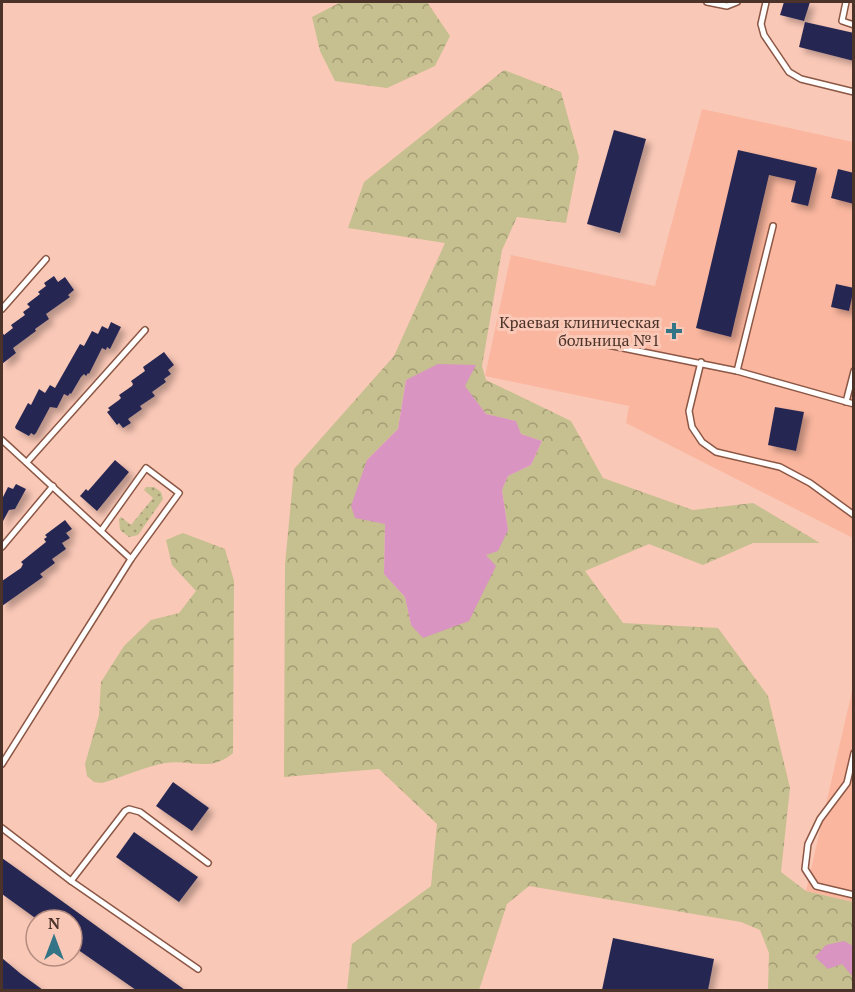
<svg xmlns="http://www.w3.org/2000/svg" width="855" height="992" font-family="'PT Serif',serif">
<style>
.built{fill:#fab69e}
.grass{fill:url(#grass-dots)}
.forest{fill:url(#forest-crowns);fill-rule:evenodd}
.water{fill:#d994c1}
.building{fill:#272853;filter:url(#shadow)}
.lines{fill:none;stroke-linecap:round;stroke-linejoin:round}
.lane-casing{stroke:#8c5745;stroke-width:8}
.lane{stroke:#fff;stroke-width:5}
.poi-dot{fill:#337487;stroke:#fac8b7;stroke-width:2}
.labels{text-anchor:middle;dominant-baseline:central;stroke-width:6;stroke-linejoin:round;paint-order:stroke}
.poi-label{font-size:16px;fill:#4b332a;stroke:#fac8b7;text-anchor:end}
</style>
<defs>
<pattern id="grass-dots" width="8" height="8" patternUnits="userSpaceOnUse" patternTransform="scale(1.5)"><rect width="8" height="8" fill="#c6bf8f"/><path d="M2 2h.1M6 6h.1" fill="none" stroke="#a39c75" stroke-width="1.8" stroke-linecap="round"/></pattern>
<pattern id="forest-crowns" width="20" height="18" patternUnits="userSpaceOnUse" patternTransform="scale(1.5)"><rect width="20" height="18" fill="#c6bf8f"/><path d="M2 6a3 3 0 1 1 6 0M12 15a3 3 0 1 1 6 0" fill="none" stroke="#a39c75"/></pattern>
<filter id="shadow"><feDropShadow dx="5" dy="5" stdDeviation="3" flood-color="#0004"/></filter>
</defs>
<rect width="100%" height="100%" fill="#fac8b7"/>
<g class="built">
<path d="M702 109 853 142V538L626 423 629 406 485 376 511 255 655 286Z"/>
<path d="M853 687V902L806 891Z"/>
</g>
<path class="grass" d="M146 487H154L161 492 163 499 138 535 129 537 120 530 119 519 121 517 131 525 153 498 144 490Z"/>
<g class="forest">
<path d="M341 2H427L450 36 435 66 387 88 335 81 320 51 312 17Z"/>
<path d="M504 70 561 92 579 157 566 223 517 217 502 250 482 366 486 380 571 421 603 478 693 510 753 503 820 543H753L703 565 649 544 585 571 623 623 718 628 768 696 790 788 781 872 806 891 853 902V990H768L769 953 760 930 741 922 529 886 507 904 479 990H347L352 944 431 886 437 824 379 769 284 777 285 565 294 469 394 356 445 243 348 228 364 182ZM475 365 464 386 486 414 515 421 521 434 542 441 531 465 508 476 502 490 508 530 486 554 411 625 405 597 384 574 385 523 367 460 398 429 406 380Z"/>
<path d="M183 533 225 549 234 581 233 753C210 773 192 759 165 763 144 767 123 777 102 783L94 782 87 776 85 764 99 715 101 682 124 646 151 620 179 613 196 591 172 565 166 540Z"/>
</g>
<g class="water">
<path d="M438 364 476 365 465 386 486 414 516 421 521 434 542 441 531 465 508 476 502 490 508 530 498 551 486 555 496 566 469 621 423 638 411 625 405 597 384 574 385 524 355 518 351 506 367 460 398 429 406 380Z"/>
<path d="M844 941 853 946V977L842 964 828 969 815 957 826 945Z"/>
</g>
<g class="building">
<path d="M784 2H810L804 21 780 15Z"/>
<path d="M805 22 854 33V61L799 47Z"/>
<path d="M614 130 646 139 620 233 587 224Z"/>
<path d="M738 150 817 168 808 206 791 202 796 181 769 175 731 337 696 328Z"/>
<path d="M838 169 854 173V204L831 198Z"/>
<path d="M54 276 58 282 65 277 74 290 68 295 70 297 46 314 49 319 35 329 36 331 13 348 16 353 2 364V332L4 335 13 328 11 325 25 315 23 312 30 307 27 304 40 294 38 292 46 286 44 283Z"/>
<path d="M836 284 854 288 849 311 831 307Z"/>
<path d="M111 322 121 327 110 349 107 347 106 350 102 348 89 374 88 373 86 376 84 374 81 377 71 394 70 393 68 396 64 394 57 408 50 407 36 433 34 435 31 433 29 436 16 429 15 427 28 403 31 405 39 389 45 393 50 385 55 388 80 344 84 346 92 331 98 334 102 326 108 329Z"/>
<path d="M164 352 174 365 168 370 171 374 164 379 166 382 152 392 155 396 140 406 142 409 128 419 131 423 123 428 119 423 117 425 107 412 110 410 108 408 119 400 121 398 119 395 132 386 133 384 131 381 145 371 143 367Z"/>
<path d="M775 407 804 412 796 451 768 445Z"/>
<path d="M115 460 129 472 97 511 80 496 86 489 88 491Z"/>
<path d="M16 484 26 489 15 509 9 510 2 523V499L8 487 13 489Z"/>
<path d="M65 520 72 529 66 533 70 538 62 543 66 549 52 559 55 563 40 574 43 577 2 606V581L21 568 23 564 21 562 46 542 44 539 47 537 45 535Z"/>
<path d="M173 782 209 808 192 831 156 806Z"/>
<path d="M134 832 198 877 179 902 116 857Z"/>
<path d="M2 858 66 904 185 990H136L74 947 72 945V920H38L2 894Z"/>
<path d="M613 938 714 959 708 990H602Z"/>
<path d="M2 958 21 974 43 990H2Z"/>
</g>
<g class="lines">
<defs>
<g id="lane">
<path d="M707 2 727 6 737 2"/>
<path d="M766 2 761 24 764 35 789 72 801 79 854 92"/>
<path d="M846 2 842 21 854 25"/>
<path d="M2 309 46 259"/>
<path d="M603 344 737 371 854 404"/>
<path d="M701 362 689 411 692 427 702 442 716 452 780 467 810 483 854 515"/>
<path d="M737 371 773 226"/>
<path d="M846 402 854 371"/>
<path d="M2 440 131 559"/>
<path d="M27 462 145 330"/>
<path d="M2 547 53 486"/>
<path d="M854 753 847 783 820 819 808 844 805 869 816 886 854 895"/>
<path d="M2 764 131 559 179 493 146 468 101 531"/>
<path d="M2 828 71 881 198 969"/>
<path d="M71 881 125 811 129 809 140 812 208 863"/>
</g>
</defs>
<use href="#lane" class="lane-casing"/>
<use href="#lane" class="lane"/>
</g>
<path class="poi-dot" d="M671 322h6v6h6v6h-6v6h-6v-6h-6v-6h6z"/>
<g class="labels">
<g class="poi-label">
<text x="660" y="322">Краевая клиническая<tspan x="660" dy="18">больница №1</tspan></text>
</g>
</g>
<rect width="855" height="992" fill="none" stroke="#4b332a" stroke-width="6"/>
<g transform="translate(54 938)"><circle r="28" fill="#fac8b7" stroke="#b48c7f" stroke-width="1.5"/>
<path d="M0-4.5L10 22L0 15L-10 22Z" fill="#337487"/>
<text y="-9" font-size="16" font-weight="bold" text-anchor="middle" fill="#4b332a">N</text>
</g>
</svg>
